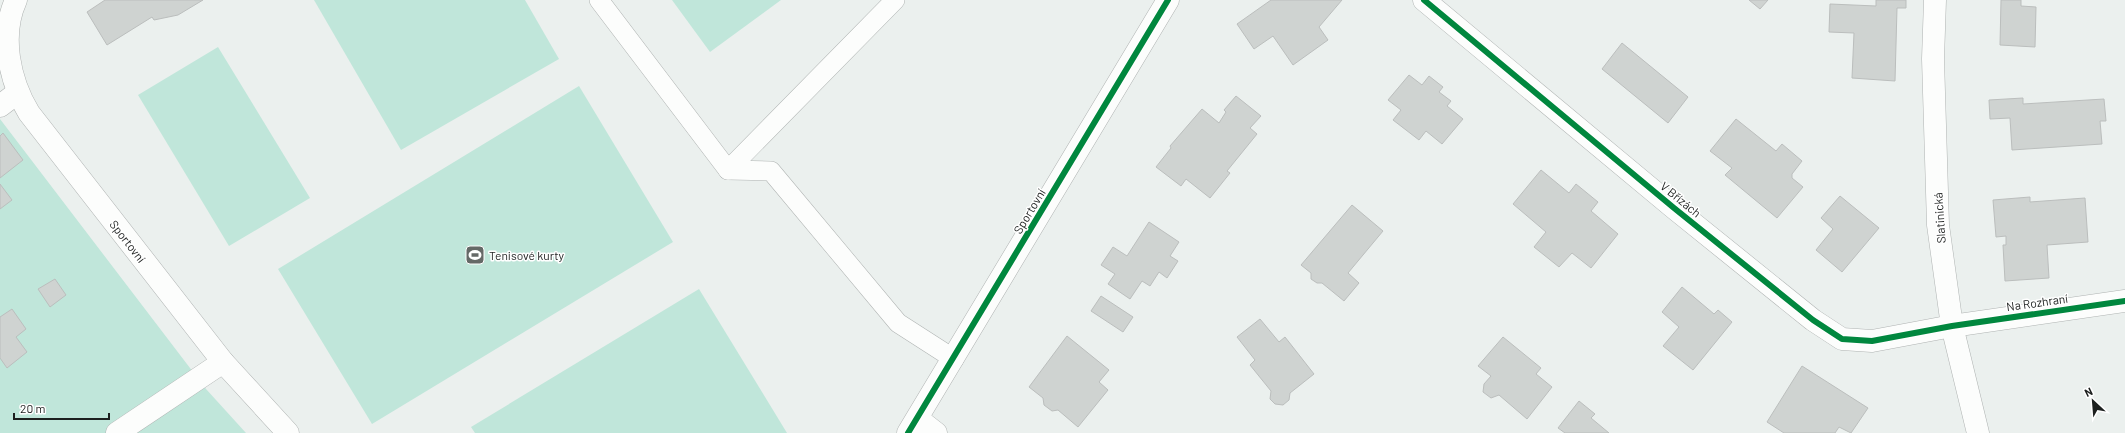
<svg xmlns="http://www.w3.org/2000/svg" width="2125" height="433" font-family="Barlow,sans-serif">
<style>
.green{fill:#c0e6da}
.building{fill:#cfd3d1;stroke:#bbbebd}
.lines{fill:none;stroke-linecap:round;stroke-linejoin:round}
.lane-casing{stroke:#afb3b2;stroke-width:20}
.street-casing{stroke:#afb3b2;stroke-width:23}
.lane{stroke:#fcfdfc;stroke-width:19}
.street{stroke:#fcfdfc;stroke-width:22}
.cycleway-casing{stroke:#fff;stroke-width:8}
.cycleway{stroke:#00873e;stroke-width:6}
.labels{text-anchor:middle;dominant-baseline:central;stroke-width:3;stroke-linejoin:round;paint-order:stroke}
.street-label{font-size:12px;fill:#1d201f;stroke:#fff}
.poi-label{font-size:12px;fill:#1d201f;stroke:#fff;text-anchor:start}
</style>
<rect width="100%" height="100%" fill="#ebf0ee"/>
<g class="green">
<path d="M314 0H525L559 59 401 150Z"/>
<path d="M672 0H781L710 52Z"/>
<path d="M218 47 310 198 229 246 138 95Z"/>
<path d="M579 86 673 242 372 424 278 269Z"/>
<path d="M0 119 206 389 246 433H0Z"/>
<path d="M699 289 787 433H475L471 427Z"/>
</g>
<g class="building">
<path d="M105 0H203L178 15 154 20 152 17 107 45 87 12Z"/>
<path d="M1271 0H1342L1319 27 1328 40 1293 65 1273 36 1254 49 1237 24Z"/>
<path d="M1749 0H1768L1760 9Z"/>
<path d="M1876 0H1906V8H1897L1895 81 1852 78 1854 33 1829 32 1830 4 1876 6Z"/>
<path d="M2001 0H2021V6L2036 7 2035 47 2000 45Z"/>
<path d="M1622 43 1688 97 1668 123 1602 69Z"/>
<path d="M1409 75 1422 85 1429 76 1443 87 1439 92 1451 101 1447 106 1463 119 1442 144 1426 131 1419 140 1393 120 1401 110 1388 100Z"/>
<path d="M1236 96 1261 116 1250 128 1257 134 1227 171 1230 173 1210 198 1186 179 1181 186 1156 167 1171 148 1170 146 1202 109 1219 123 1226 112 1224 110Z"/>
<path d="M2023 98V104L2104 99 2106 121H2100L2102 144 2012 150 2010 118 1990 119 1989 100Z"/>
<path d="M1736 119 1776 151 1782 144 1802 161 1792 174V178L1803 187 1777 218 1725 175 1732 168 1710 151Z"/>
<path d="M3 133 23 160 0 178V136Z"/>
<path d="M1541 170 1569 193 1576 184 1598 202 1591 211 1618 234 1591 268 1572 253 1559 267 1534 247 1546 232 1513 204Z"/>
<path d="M0 184 12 200 0 209Z"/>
<path d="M1840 196 1879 228 1842 272 1816 250 1833 229 1821 218Z"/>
<path d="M2030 197V202L2085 198 2088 242 2047 245 2049 278 2005 281 2003 245H2006V236L1996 237 1993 200Z"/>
<path d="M1352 205 1383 231 1348 273 1359 283 1344 301 1322 283H1317L1311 279V273L1301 265Z"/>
<path d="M1149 222 1179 242 1170 256 1178 261 1167 278 1159 272 1150 286 1142 281 1130 299 1108 284 1115 274 1101 265 1113 247 1127 256Z"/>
<path d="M55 279 66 295 50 307 38 289Z"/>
<path d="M1682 287 1714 314 1718 310 1732 322 1693 370 1663 346 1679 327 1662 312Z"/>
<path d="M1101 296 1133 317 1123 332 1091 311Z"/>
<path d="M12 309 26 329 16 337 27 352 7 368 0 358V317Z"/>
<path d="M1260 319 1279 342 1285 337 1314 374 1290 393 1289 400 1283 405 1275 404 1270 399 1271 391 1250 365 1255 360 1237 337Z"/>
<path d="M1067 336 1109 370 1099 382 1108 390 1078 427 1058 410 1052 411 1044 405 1043 398 1029 387Z"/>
<path d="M1503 337 1541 368 1536 374 1552 387 1527 419 1499 395 1491 398 1483 392 1484 384 1491 376 1478 366Z"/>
<path d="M1802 366 1868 408 1851 433 1839 427 1835 433H1784L1767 422Z"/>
<path d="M1579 401 1595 414 1591 418 1609 433H1565L1558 428Z"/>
</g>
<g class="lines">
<defs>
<g id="lane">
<path d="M599 0 728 170 771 171 898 323 954 359"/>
<path d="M728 170 895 0"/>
</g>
<g id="street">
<path d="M16 0C0 35 9 80 29 113L223 362 288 433"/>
<path d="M1424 0 1674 208 1813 320 1842 339 1872 341 1952 326 2125 301"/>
<path d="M1935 0 1933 59 1938 225 1952 326 1978 433"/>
<path d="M0 106 17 93"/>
<path d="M918 419 936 433"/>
<path d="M117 433 223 362"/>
<path d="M908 433 1168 0"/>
</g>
</defs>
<use href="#lane" class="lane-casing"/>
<use href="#street" class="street-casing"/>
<use href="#lane" class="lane"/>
<use href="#street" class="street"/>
<defs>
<g id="cycleway">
<path d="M1424 0 1674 208 1813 320 1842 339 1872 341 1952 326 2125 301"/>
<path d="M908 433 1168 0"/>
</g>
</defs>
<use href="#cycleway" class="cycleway-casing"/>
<use href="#cycleway" class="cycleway"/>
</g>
<defs>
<symbol id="stadium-square" viewBox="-11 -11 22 22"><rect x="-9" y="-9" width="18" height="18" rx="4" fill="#656967" stroke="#fff"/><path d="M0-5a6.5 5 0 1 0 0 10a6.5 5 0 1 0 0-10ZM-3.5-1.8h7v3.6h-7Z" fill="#fff"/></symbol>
</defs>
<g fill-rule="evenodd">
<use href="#stadium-square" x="464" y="244" width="22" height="22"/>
</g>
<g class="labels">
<g class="street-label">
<text transform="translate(1681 199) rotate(39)">V Břízách</text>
<text transform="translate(1029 211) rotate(-59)">Sportovní</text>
<text transform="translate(1939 218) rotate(-94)">Slatinická</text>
<text transform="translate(128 241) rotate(52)">Sportovní</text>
<text transform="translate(2037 302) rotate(-8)">Na Rozhraní</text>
</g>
<g class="poi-label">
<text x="489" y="255">Tenisové kurty</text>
</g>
</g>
<g transform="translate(2093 401) rotate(334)" stroke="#ffffff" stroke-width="3" paint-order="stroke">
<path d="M0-3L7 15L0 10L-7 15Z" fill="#1d201f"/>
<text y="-6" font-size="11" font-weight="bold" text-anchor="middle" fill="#1d201f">N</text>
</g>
<path d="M14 413v6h95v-6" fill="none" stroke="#1d201f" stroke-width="2"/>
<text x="20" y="413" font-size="12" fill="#1d201f" stroke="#ffffff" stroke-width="3" paint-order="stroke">20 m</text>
</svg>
